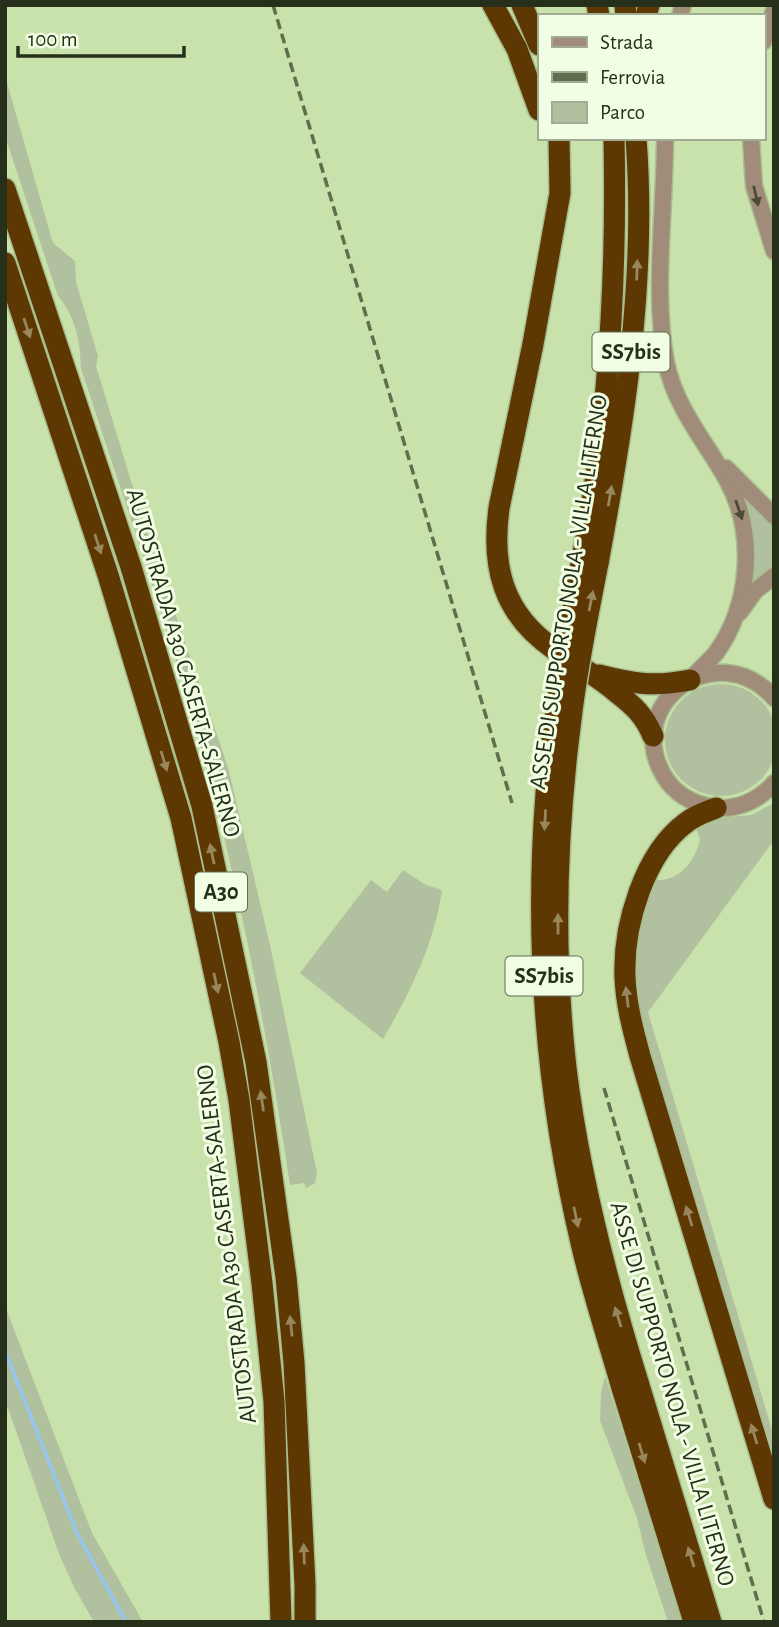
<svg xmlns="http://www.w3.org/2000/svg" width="779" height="1627" font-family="'Alegreya Sans',sans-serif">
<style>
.green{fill:#b1c09e}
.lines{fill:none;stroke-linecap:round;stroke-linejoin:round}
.stream{stroke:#97c6f3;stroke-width:3.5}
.minor-casing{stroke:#a8be8f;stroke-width:19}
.highway-casing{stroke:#a8be8f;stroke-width:24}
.minor{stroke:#a08c79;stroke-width:16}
.highway{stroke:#5d3803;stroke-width:21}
.rail{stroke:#5f6e4d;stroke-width:3.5;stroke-dasharray:10 5;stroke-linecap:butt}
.highway-bridge-casing{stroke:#a8be8f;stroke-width:24;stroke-linecap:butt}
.highway-bridge{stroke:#5d3803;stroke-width:21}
.oneway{fill:#4b4b36}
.oneway2{fill:#98875d}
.labels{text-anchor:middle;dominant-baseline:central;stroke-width:6;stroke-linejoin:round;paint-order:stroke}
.shield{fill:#f1fee3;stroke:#636d56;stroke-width:2}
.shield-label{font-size:23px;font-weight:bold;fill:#262f1a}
.street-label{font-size:24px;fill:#262f1a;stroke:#f1fee3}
</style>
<rect width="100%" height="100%" fill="#c9e2ac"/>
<g class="green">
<path d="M5 76 53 243 75 261 76 282 98 356 96 366 142 517 228 767 270 945 317 1173 315 1183 306 1188 304 1183 290 1185C268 1039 241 894 202 751 167 621 122 495 81 368 80 340 76 318 58 296L5 136Z"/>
<path d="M736 484 774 522V568L748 589Z"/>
<circle cx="721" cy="740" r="56"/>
<path d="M774 803V840L648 1012 774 1437V1472L645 1045C636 1002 629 959 640 915 643 903 649 891 654 880 679 882 695 862 700 839L695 826 707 819 751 815Z"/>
<path d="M403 870 426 885 442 890C434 945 410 992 383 1039L300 973 371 880 387 892Z"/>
<path d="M5 1306 92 1533 143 1622H94L75 1589 59 1554 8 1408 5 1409Z"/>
<path d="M605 1376 683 1622H668L646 1555 637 1518 600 1421 601 1394Z"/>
</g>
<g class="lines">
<path class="stream" d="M5 1351 77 1533 126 1622"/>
<defs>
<g id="minor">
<path d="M680 16 683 5"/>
<path d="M763 42 774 11"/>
<path d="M665 138C665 209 653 294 666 362 675 407 705 441 727 480 756 533 751 604 716 653 708 662 698 671 690 680"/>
<path d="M751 138 754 186 774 251"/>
<path d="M726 468 774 516"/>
<path d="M740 612 755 591 774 576"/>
<path d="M774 698C718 634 621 703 664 776 674 793 692 804 712 807 735 811 759 801 774 783"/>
</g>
<g id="highway">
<path d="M493 5 517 49 539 110"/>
<path d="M522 5 539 45"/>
<path d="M597 5 599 16"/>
<path d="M625 5 626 16"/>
<path d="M646 16 649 5"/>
<path d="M559 138 560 193 533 344 499 508C491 567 503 614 554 649 575 664 596 675 616 692 634 706 644 715 653 736"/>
<path d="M5 189 131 567 202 806 256 1062 286 1277 294 1363 305 1585V1622"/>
<path d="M5 263 108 575 181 818 229 1042 239 1100 262 1283 274 1401 281 1622"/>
<path d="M582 559C609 420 617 279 614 138"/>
<path d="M598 563C624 423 647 281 636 138"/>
<path d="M599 675C634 684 654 687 690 680"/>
<path d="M716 808C706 812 696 815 687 822 644 853 623 926 625 977 626 1004 633 1030 640 1056L774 1499"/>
<path d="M638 1382 711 1622"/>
<path d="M622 1388 694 1622"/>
</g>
</defs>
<use href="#minor" class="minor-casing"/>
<use href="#highway" class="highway-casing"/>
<use href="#minor" class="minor"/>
<use href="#highway" class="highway"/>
<g class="rail">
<path d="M273 5 512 803"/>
<path d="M604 1088 764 1622"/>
</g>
<defs>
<g id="highway-bridge">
<path d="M582 559C568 637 553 715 546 794 534 947 547 1101 583 1251 594 1297 609 1342 622 1388"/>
<path d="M598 563C588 615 577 667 571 719 556 834 553 953 566 1068 579 1175 606 1279 638 1382"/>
</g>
</defs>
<use href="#highway-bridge" class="highway-bridge-casing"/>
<use href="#highway-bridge" class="highway-bridge"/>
</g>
<defs><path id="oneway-solid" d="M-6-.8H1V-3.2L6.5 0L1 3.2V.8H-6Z" transform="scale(1.75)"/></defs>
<g class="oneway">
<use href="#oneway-solid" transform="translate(756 196) rotate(77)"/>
<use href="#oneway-solid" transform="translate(739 510) rotate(71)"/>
</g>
<g class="oneway2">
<use href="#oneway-solid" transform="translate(637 270) rotate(-88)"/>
<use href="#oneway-solid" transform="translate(27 328) rotate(72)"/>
<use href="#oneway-solid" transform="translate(610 496) rotate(-80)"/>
<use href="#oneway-solid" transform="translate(98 544) rotate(72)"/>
<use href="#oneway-solid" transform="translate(591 601) rotate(-79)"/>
<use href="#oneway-solid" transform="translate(164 761) rotate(73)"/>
<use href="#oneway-solid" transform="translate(545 820) rotate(93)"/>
<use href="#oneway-solid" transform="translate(212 854) rotate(-102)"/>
<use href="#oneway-solid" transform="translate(558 924) rotate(-90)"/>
<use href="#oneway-solid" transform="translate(216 983) rotate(78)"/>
<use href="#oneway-solid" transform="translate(627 997) rotate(-97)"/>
<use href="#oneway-solid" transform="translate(262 1101) rotate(-98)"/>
<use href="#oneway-solid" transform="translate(689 1216) rotate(-107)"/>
<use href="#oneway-solid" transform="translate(576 1217) rotate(78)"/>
<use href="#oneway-solid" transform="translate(618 1317) rotate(-107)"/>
<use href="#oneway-solid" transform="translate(291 1326) rotate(-96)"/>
<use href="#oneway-solid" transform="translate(754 1434) rotate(-107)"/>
<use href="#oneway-solid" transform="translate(642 1453) rotate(73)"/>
<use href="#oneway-solid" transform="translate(304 1554) rotate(-92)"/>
<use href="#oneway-solid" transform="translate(691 1557) rotate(-107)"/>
</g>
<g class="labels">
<g class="shield">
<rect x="592.5" y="332.5" width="77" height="39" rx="5"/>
<rect x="195" y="872.5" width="52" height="39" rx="5"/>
<rect x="505.5" y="956.5" width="77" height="39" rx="5"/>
</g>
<g class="shield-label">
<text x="631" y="352">SS7bis</text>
<text x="221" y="892">A30</text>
<text x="544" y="976">SS7bis</text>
</g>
<g class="street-label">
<text transform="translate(569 592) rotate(-81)">ASSE DI SUPPORTO NOLA - VILLA LITERNO</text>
<text transform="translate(183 663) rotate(74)">AUTOSTRADA A30 CASERTA-SALERNO</text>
<text transform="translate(227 1244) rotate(-97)">AUTOSTRADA A30 CASERTA-SALERNO</text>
<text transform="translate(672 1394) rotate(74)">ASSE DI SUPPORTO NOLA - VILLA LITERNO</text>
</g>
</g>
<rect width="779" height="1627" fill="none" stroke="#262f1a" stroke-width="14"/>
<rect x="538" y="14" width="228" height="126" fill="#f1fee3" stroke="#a0ab93" stroke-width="2"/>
<rect x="552" y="37" width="35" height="10" fill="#a08c79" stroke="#a0ab93" stroke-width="2"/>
<text x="600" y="49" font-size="21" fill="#262f1a">Strada</text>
<rect x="552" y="72" width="35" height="10" fill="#5f6e4d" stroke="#a0ab93" stroke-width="2"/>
<text x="600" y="84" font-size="21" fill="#262f1a">Ferrovia</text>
<rect x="552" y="102" width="35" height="21" fill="#b1c09e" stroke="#a0ab93" stroke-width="2"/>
<text x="600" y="119" font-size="21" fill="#262f1a">Parco</text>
<path d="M18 46v10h166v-10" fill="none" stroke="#262f1a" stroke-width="3.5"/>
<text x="28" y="46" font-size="21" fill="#262f1a" stroke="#f1fee3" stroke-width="5" paint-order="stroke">100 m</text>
</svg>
